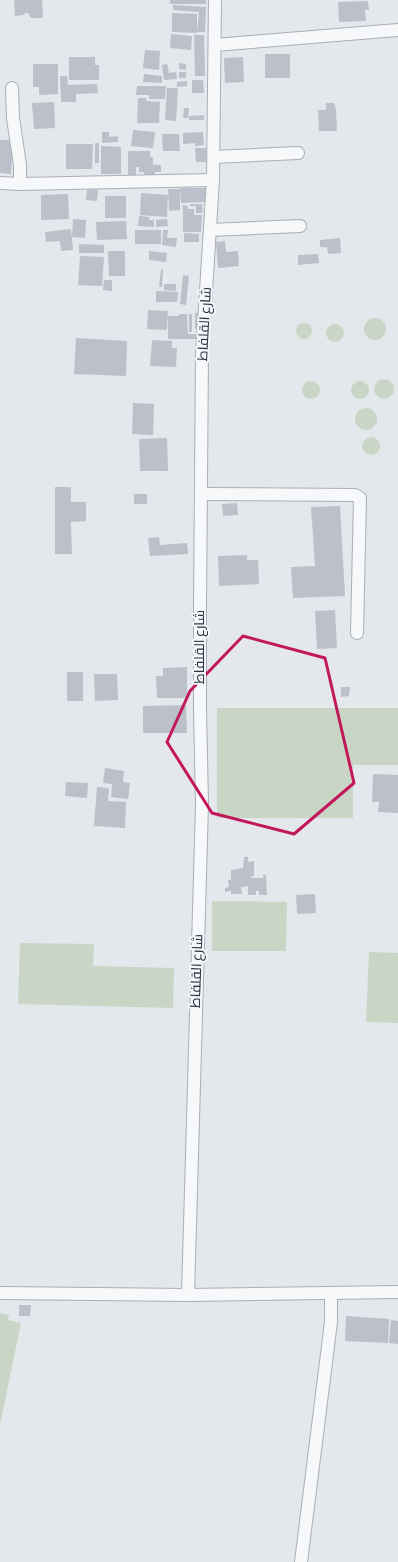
<svg xmlns="http://www.w3.org/2000/svg" width="398" height="1562" font-family="'Alegreya Sans',Cairo,sans-serif">
<style>
.green{fill:#c9d6c5}
.building{fill:#bbc0ca}
.lines{fill:none;stroke-linecap:round;stroke-linejoin:round}
.minor-casing{stroke:#a9aeb7;stroke-width:14}
.minor{stroke:#f7f8fa;stroke-width:12}
.marked{fill:none;stroke:#c2185b;stroke-width:3;stroke-linejoin:round}
.labels{text-anchor:middle;dominant-baseline:central;stroke-width:4;stroke-linejoin:round;paint-order:stroke}
.street-label{font-size:14px;fill:#2b3445;stroke:#f4f6f9}
</style>
<rect width="100%" height="100%" fill="#e4e7ec"/>
<g class="green">
<circle cx="375" cy="329" r="11"/>
<circle cx="304" cy="331" r="8"/>
<circle cx="335" cy="333" r="9"/>
<circle cx="384" cy="389" r="10"/>
<circle cx="311" cy="390" r="9"/>
<circle cx="360" cy="390" r="9"/>
<circle cx="366" cy="419" r="11"/>
<circle cx="371" cy="446" r="9"/>
<path d="M217 708H398V765H353V818H217Z"/>
<path d="M212 901 287 902 286 951H212Z"/>
<path d="M20 943 94 944 93 966 174 968 173 1008 18 1004Z"/>
<path d="M369 952 398 953V1023L366 1022Z"/>
<path d="M0 1313 9 1315 8 1320 21 1323 0 1425Z"/>
</g>
<g class="building">
<path d="M14 0H42L43 18H31L28 13H25L24 15 15 16Z"/>
<rect x="170" y="0" width="36" height="4"/>
<path d="M368 1 369 10H365L366 21 339 22 338 2Z"/>
<path d="M173 5 206 7 205 32H197L199 12 173 10Z"/>
<path d="M172 13 197 14V33L172 32Z"/>
<path d="M171 34 192 36 191 50 170 48Z"/>
<path d="M194 35H204L205 76H195Z"/>
<path d="M145 50 160 51 159 70 143 68Z"/>
<rect x="265" y="54" width="25" height="24"/>
<path d="M69 57H95V65H99V80H69Z"/>
<path d="M243 57 244 82 225 83 224 58Z"/>
<path d="M179 63 186 64V70L179 69Z"/>
<path d="M33 64H58V94L39 95V87H33Z"/>
<path d="M167 64 169 73 176 72 177 79 164 80 162 65Z"/>
<rect x="179" y="72" width="7" height="6"/>
<path d="M144 74 162 76V83L143 82Z"/>
<path d="M60 76H67L68 85 97 84 98 93 76 94V102H61Z"/>
<path d="M192 80H203L204 93H192Z"/>
<path d="M187 81V86L177 87V82Z"/>
<path d="M137 86H166L165 99H149V95H136Z"/>
<path d="M167 88H178L176 121 165 120Z"/>
<path d="M138 98H146V101L160 102 159 123H137Z"/>
<path d="M54 102 55 128 34 129 32 103Z"/>
<path d="M326 103H334L336 109 337 131H319L318 110H326Z"/>
<path d="M184 108H189L188 118H183Z"/>
<path d="M204 115V120H189V116Z"/>
<path d="M133 130 155 132 153 148 131 146Z"/>
<path d="M102 132H109V137L118 136V142L102 143Z"/>
<path d="M203 132 204 145 195 146V143L183 144V133Z"/>
<path d="M162 134H179L180 151H163Z"/>
<path d="M0 140H13L11 174 0 173Z"/>
<rect x="95" y="143" width="4" height="20"/>
<path d="M66 144H93L92 169H66Z"/>
<path d="M101 146 121 147V174H101Z"/>
<path d="M195 148H206V162H196Z"/>
<path d="M128 151H150V157H153V165H161V172H155V175H144V172H139V167H136V177H128Z"/>
<path d="M180 188H206V202L181 203Z"/>
<path d="M87 189 98 190 97 201 86 200Z"/>
<path d="M168 189H180V210L169 211Z"/>
<path d="M141 193 168 195 167 217 140 215Z"/>
<path d="M68 194 69 219 41 220V195Z"/>
<rect x="105" y="196" width="21" height="22"/>
<path d="M190 204H202L203 213H196V206H190Z"/>
<path d="M183 205 188 206V209H194V215H202L201 232H183Z"/>
<path d="M139 216 149 217V220H154V227L138 226Z"/>
<path d="M73 219 86 220 85 238 72 237Z"/>
<path d="M167 219 168 226 156 227V220Z"/>
<path d="M126 221 127 239 97 240 96 222Z"/>
<path d="M71 229 73 250 61 251 60 241 46 242 45 232Z"/>
<rect x="135" y="230" width="26" height="14"/>
<path d="M163 230H168L167 238H177L176 247 162 245Z"/>
<path d="M184 233 199 234V242H184Z"/>
<path d="M340 238 341 253 328 254 327 247H320V240Z"/>
<path d="M225 241 226 252 238 251 239 266 218 268 216 242Z"/>
<path d="M79 244 104 245V253H79Z"/>
<path d="M108 251H125V276H109Z"/>
<path d="M149 251 167 253 166 262 149 260Z"/>
<path d="M318 254 319 263 298 265V255Z"/>
<path d="M80 256 104 257 102 286 78 285Z"/>
<path d="M161 269H163L162 287H159Z"/>
<path d="M183 275 189 276 186 305 180 304Z"/>
<path d="M104 280H112V291L103 290Z"/>
<path d="M164 284H176V291L164 290Z"/>
<path d="M156 291 178 292 177 302H156Z"/>
<path d="M148 310 168 311 167 330 147 329Z"/>
<rect x="195" y="313" width="6" height="16"/>
<path d="M179 314H187L188 334H197L198 339H168V316H179Z"/>
<rect x="189" y="314" width="3" height="18"/>
<path d="M76 338 127 341 126 376 74 374Z"/>
<path d="M152 340 172 341V348H177L176 367 150 366Z"/>
<path d="M133 403 154 404 153 435 132 434Z"/>
<path d="M167 438 168 471H140L139 439Z"/>
<path d="M55 487H71V502H86V521L71 522 72 554H55Z"/>
<rect x="134" y="494" width="13" height="10"/>
<path d="M237 503 238 515 223 516 222 504Z"/>
<path d="M340 506 345 596 293 598 291 567 315 566 311 507Z"/>
<path d="M159 537 160 545 187 543 188 554 150 556 148 538Z"/>
<path d="M247 555V560H258L259 584 219 586 218 556Z"/>
<path d="M335 610 337 648 317 649 315 611Z"/>
<path d="M187 667V698H157L156 676H163V668Z"/>
<rect x="67" y="672" width="16" height="29"/>
<path d="M94 674H117L118 700 95 701Z"/>
<path d="M341 687H350L349 696 341 697Z"/>
<path d="M186 705 187 733H143V706Z"/>
<path d="M105 768 124 771 123 782 130 783 128 799 111 797 112 784 103 783Z"/>
<path d="M373 774 398 775V813L378 812 379 802H372Z"/>
<path d="M66 782 88 783 87 798 65 796Z"/>
<path d="M97 787 109 788 108 801 126 802 125 828 94 826Z"/>
<path d="M244 857H248V862L254 861V876L251 877V878H263V875H266L267 895H259V891H256V895H248V886L241 887 242 894H231V891L225 892V888L229 887 228 880H231V870L243 868Z"/>
<path d="M315 894 316 913 297 914 296 895Z"/>
<path d="M19 1305H31L30 1316H19Z"/>
<path d="M346 1316 389 1319 388 1343 345 1341Z"/>
<path d="M391 1320 398 1321V1344L389 1343Z"/>
</g>
<g class="lines">
<defs>
<g id="minor">
<path d="M215 45 398 30"/>
<path d="M12 88 13 118 20 165V184"/>
<path d="M214 157 298 153"/>
<path d="M0 183 20 184 213 180"/>
<path d="M210 230 300 226"/>
<path d="M202 494 355 495 360 498 357 633"/>
<path d="M0 1293 188 1295 398 1292"/>
<path d="M188 1295 202 805 200 709V607L202 354 213 180 215 0"/>
<path d="M301 1562 331 1322V1293"/>
</g>
</defs>
<use href="#minor" class="minor-casing"/>
<use href="#minor" class="minor"/>
</g>
<path class="marked" d="M243 636 325 658 354 783 294 834 212 813 167 742 190 691Z"/>
<g class="labels">
<g class="street-label">
<text transform="translate(205 324) rotate(-87)">شارع القلفاط</text>
<text transform="translate(200 647) rotate(-90)">شارع القلفاط</text>
<text transform="translate(197 971) rotate(-88)">شارع القلفاط</text>
</g>
</g>
</svg>
